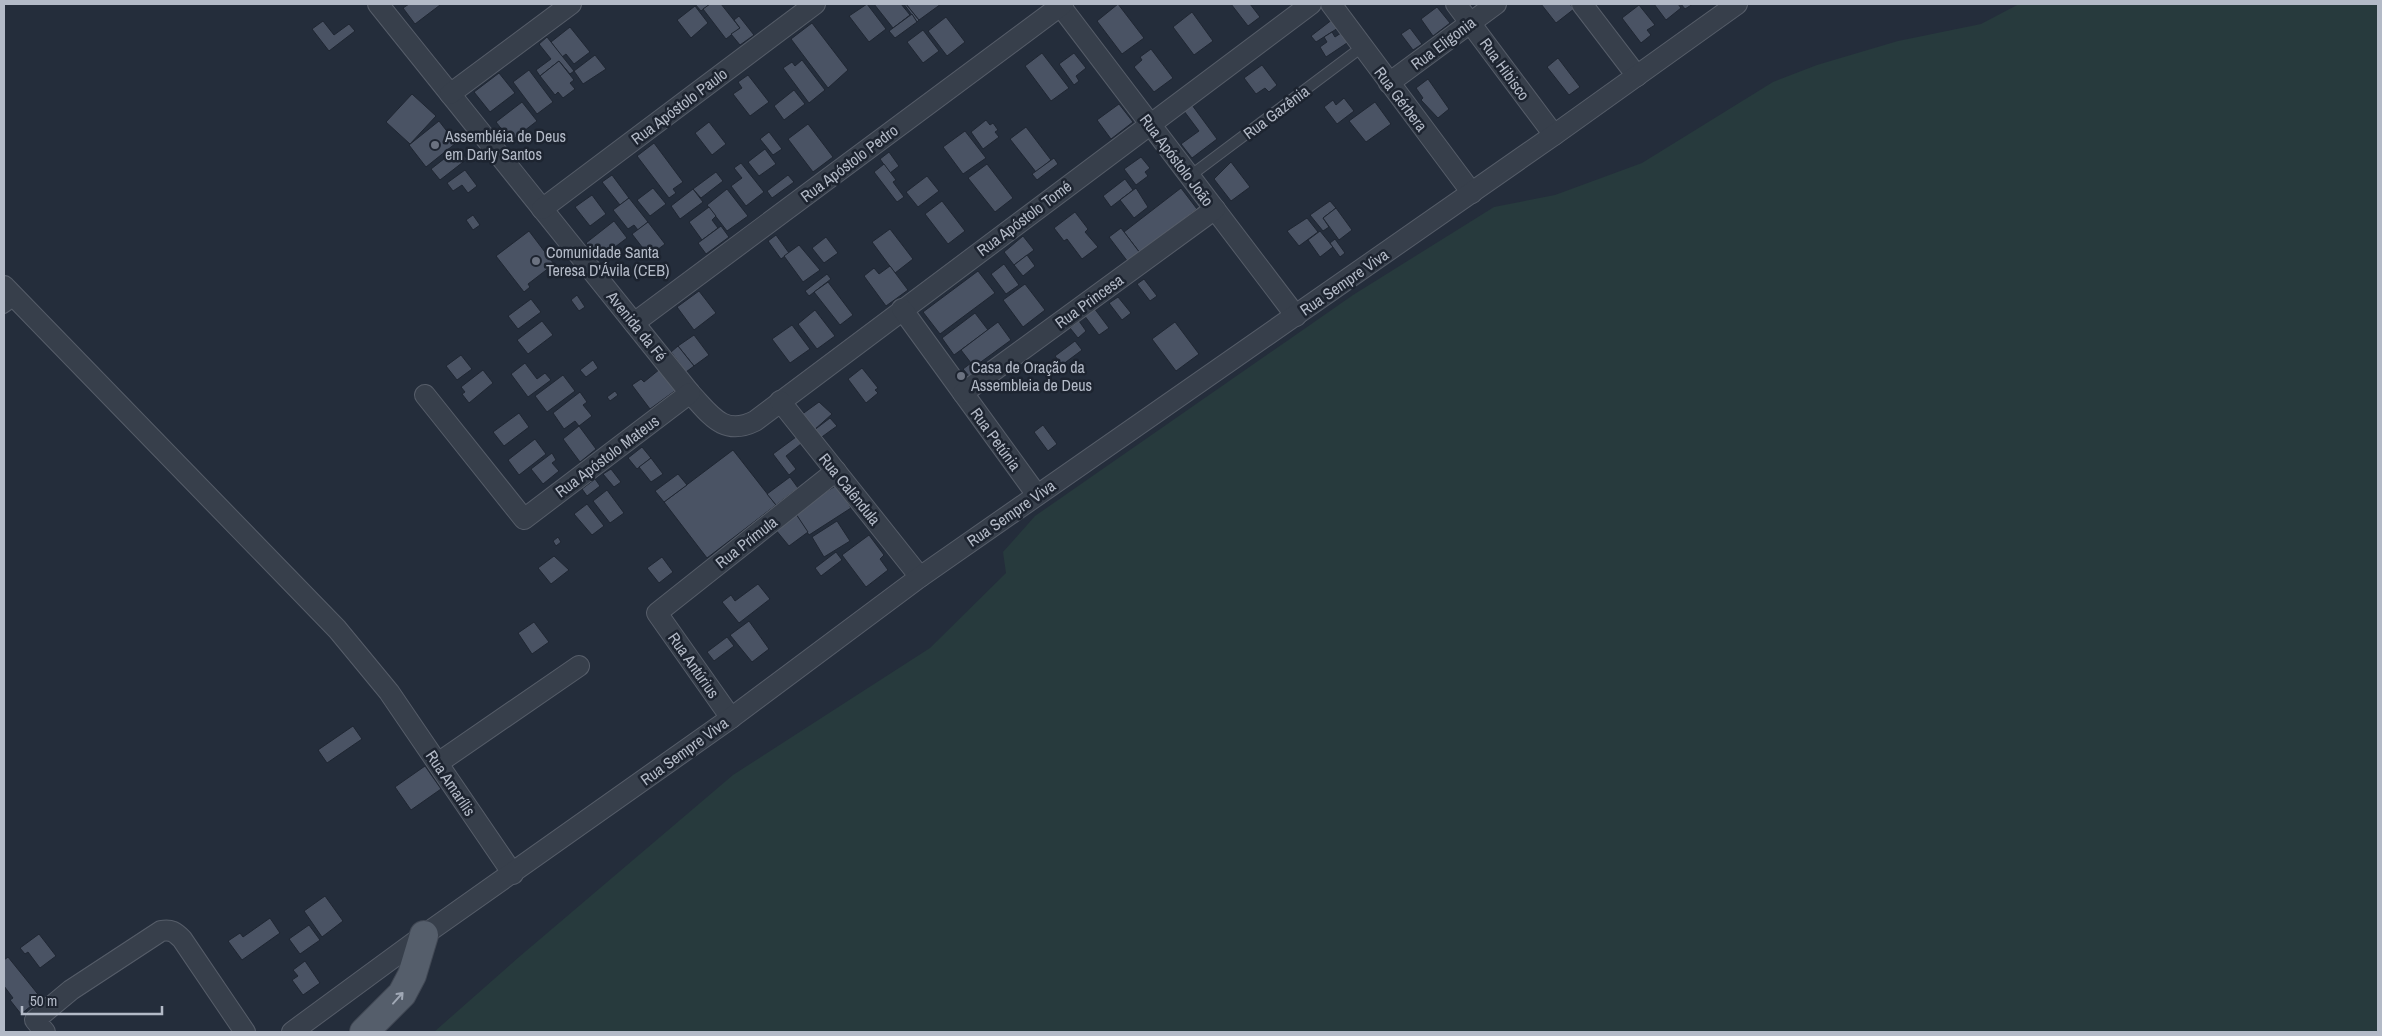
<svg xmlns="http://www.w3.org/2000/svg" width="2382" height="1036" font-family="'Archivo Narrow',sans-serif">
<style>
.green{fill:#273a3d}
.building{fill:#4a5364;stroke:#1f2632}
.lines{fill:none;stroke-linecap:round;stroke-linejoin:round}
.lane-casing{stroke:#565d69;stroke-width:12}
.street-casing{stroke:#565d69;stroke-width:22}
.primary-casing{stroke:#414854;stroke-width:30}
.lane{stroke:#373f4b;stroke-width:10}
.street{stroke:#373f4b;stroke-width:20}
.primary{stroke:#555e6b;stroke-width:28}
.oneway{stroke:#a0a8b5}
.worship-dot{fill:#6b7280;stroke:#1d2430;stroke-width:2}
.labels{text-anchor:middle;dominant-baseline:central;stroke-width:5;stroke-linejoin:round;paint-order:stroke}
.street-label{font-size:16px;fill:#b3bac7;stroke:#1d2430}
.poi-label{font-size:16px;fill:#b3bac7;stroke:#1d2430;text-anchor:start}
</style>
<rect width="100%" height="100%" fill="#242d3b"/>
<path class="green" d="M2019 4H2378V1032H434L519 957 733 775 930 648 1006 573 1003 552 1035 516 1353 295 1494 207 1555 195 1642 163 1773 82 1817 65 1898 41 1981 24Z"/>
<g class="building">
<path d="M409 4H440V5L415 24 403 8Z"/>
<path d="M695 4H710L701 11Z"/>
<path d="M710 4H721L740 28 726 39 703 9Z"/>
<path d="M867 4 886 29 869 42 849 16Z"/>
<path d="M874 4H901L910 15 893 28Z"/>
<path d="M904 4H906L919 20 917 22Z"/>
<path d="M906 4H941L919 20Z"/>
<path d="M1118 4 1144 38 1122 54 1097 21Z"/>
<path d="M1231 4H1250L1260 17 1248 26Z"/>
<path d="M1541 4H1570L1574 9 1556 23Z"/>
<path d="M1654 4H1678L1681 8 1666 20Z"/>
<path d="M1681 4H1693L1685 9Z"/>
<path d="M1639 5 1655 25 1647 30 1651 35 1641 43 1622 18Z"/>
<path d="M695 6 708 23 691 38 677 20Z"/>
<path d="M1437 7 1450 23 1433 36 1421 19Z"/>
<path d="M1192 12 1213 41 1194 55 1173 27Z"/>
<path d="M912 14 917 22 895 38 889 31Z"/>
<path d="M739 16 754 35 740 45 731 34 740 28 734 20Z"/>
<path d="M946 17 965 42 947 56 928 31Z"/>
<path d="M1333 19 1338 28 1316 42 1311 36Z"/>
<path d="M323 21 334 35 349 24 355 31 329 51 312 29Z"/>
<path d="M812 23 848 70 828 88 791 39Z"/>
<path d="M570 27 590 52 574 64 566 54 562 57 551 42Z"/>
<path d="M1410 28 1422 44 1413 50 1401 34Z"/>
<path d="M923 30 939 51 923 63 907 42Z"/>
<path d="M1344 31 1350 41 1326 57 1320 47 1327 42 1324 37 1332 32 1335 37Z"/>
<path d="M547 37 574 71 570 74 559 61 540 76 536 70 551 59 539 44Z"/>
<path d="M1151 49 1173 78 1154 92 1134 67 1142 60 1140 57Z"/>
<path d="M1042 53 1069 88 1051 101 1025 66Z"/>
<path d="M1074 53 1086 68 1076 76 1079 81 1074 85 1059 64Z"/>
<path d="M595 55 606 69 583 84 574 71Z"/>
<path d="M1558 58 1580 87 1569 95 1547 67Z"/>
<path d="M802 60 825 90 809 103 783 68 792 62 795 66Z"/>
<path d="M559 61 574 80 570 83 575 89 563 98 558 92 555 95 540 76Z"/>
<path d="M1262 65 1277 85 1269 92 1265 88 1256 94 1244 78Z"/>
<path d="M529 70 553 102 537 114 513 82Z"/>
<path d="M499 73 515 93 490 112 474 92Z"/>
<path d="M748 75 769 102 750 116 733 94 742 88 738 82Z"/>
<path d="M1428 79 1449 109 1438 118 1421 100 1423 98 1416 88Z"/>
<path d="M794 90 805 104 784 120 774 106Z"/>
<path d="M412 94 436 116 410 144 386 122Z"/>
<path d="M1344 98 1354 111 1337 124 1324 107 1333 100 1336 105Z"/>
<path d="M522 102 537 121 511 141 496 122Z"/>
<path d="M1375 102 1391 124 1366 142 1349 121Z"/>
<path d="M1119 104 1133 122 1111 139 1097 120Z"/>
<path d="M1192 105 1217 139 1192 158 1181 144 1199 131 1184 111Z"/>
<path d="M986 120 990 125 993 123 998 130 995 132 999 137 983 149 971 132Z"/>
<path d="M439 121 456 143 426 167 409 145Z"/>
<path d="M709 122 726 144 712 155 695 133Z"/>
<path d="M808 124 833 157 813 172 788 139Z"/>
<path d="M1026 127 1051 160 1036 172 1010 139Z"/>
<path d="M965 131 986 158 963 174 943 147Z"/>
<path d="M769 132 782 149 773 155 760 139Z"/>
<path d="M654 143 683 182 673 189 676 193 669 198 637 156Z"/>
<path d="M458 148 467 159 440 180 431 169Z"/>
<path d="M765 149 776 164 759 176 748 162Z"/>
<path d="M889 152 899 166 890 173 880 159Z"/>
<path d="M1141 157 1150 168 1145 172 1148 176 1136 185 1124 169Z"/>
<path d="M1054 158 1058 164 1037 180 1032 174Z"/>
<path d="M1231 162 1250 187 1231 201 1214 179Z"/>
<path d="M741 163 764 192 746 206 731 186 742 178 734 168Z"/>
<path d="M884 164 896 180 893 182 904 197 897 202 874 172Z"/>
<path d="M987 164 1013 198 995 212 968 178Z"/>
<path d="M465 170 477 186 468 193 462 185 453 191 447 183Z"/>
<path d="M716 172 723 181 701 198 693 189Z"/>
<path d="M612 175 629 198 620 205 602 182Z"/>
<path d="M788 175 794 182 772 198 767 191Z"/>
<path d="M927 176 939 191 918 207 906 192Z"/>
<path d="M1125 179 1133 190 1111 207 1103 196Z"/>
<path d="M653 188 666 204 650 216 637 200Z"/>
<path d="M1136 188 1148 207 1134 218 1120 200Z"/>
<path d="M1181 188 1197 209 1140 253 1124 232Z"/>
<path d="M693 189 703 202 680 219 671 206Z"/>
<path d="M727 189 748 216 727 231 707 205Z"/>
<path d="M592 195 606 214 590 226 575 207Z"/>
<path d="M629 198 648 222 638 230 634 225 628 229 613 210Z"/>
<path d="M942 201 965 231 948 244 925 214Z"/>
<path d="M1330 201 1336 208 1323 218 1329 227 1323 231 1310 215Z"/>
<path d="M709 207 716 216 712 220 718 228 702 240 689 222Z"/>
<path d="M1336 208 1352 230 1339 240 1323 218Z"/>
<path d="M1075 212 1088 229 1085 232 1098 247 1082 259 1067 239 1064 241 1054 228Z"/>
<path d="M473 215 480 225 473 230 466 220Z"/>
<path d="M1307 218 1318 232 1299 246 1287 231Z"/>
<path d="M614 221 627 238 599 259 586 243Z"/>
<path d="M648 222 665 244 649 256 632 234Z"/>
<path d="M721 226 729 237 706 254 698 243Z"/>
<path d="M1121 228 1140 253 1128 262 1109 237Z"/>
<path d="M890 229 913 259 895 273 872 242Z"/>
<path d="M529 231 554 264 528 284 530 287 524 292 496 256Z"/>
<path d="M1320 231 1333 247 1320 257 1308 240Z"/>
<path d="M776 235 789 253 781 259 768 241Z"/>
<path d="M1023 236 1034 250 1014 265 1004 252Z"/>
<path d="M826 237 838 253 824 263 812 248Z"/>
<path d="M1335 239 1345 253 1340 257 1330 243Z"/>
<path d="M799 245 820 270 803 282 784 256Z"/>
<path d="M1027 255 1035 266 1023 276 1014 265Z"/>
<path d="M1004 264 1019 285 1006 294 991 274Z"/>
<path d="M890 266 908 290 886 306 864 276 874 268 879 274Z"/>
<path d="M978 271 995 293 940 334 923 312Z"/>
<path d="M827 274 831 279 809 296 805 291Z"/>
<path d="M1144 279 1157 296 1150 301 1137 284Z"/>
<path d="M828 282 853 315 840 325 814 292Z"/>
<path d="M1025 284 1045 310 1023 327 1003 300Z"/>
<path d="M699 291 716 313 694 330 677 307Z"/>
<path d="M577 295 585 307 579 311 571 300Z"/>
<path d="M1118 297 1131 313 1122 320 1109 303Z"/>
<path d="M531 299 541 312 518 329 508 316Z"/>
<path d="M1094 308 1109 328 1099 335 1084 315Z"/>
<path d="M815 310 835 336 817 349 798 324Z"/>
<path d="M975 313 988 330 954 355 942 338Z"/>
<path d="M542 321 553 335 528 354 517 340Z"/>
<path d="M1079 321 1086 331 1078 338 1070 328Z"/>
<path d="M998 322 1011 340 974 367 976 370 969 376 963 369 971 363 961 350Z"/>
<path d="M1175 322 1199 354 1176 371 1152 339Z"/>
<path d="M792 325 810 349 790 363 772 339Z"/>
<path d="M694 335 709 355 694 366 678 346Z"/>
<path d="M1075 341 1082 350 1062 365 1055 356Z"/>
<path d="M678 346 694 366 686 372 671 352Z"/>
<path d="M461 355 472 369 457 380 446 366Z"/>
<path d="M593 360 598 368 586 377 580 370Z"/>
<path d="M525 363 537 379 545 373 551 380 528 397 511 374Z"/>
<path d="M862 368 878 388 875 390 878 393 866 403 848 379Z"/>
<path d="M660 369 676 390 650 409 632 385 641 379 644 382Z"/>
<path d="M483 370 493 383 469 403 462 394 465 392 461 387Z"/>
<path d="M563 375 575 391 547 412 535 396Z"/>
<path d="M615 391 618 395 610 401 607 397Z"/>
<path d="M580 392 587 402 583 405 592 416 579 426 575 421 564 429 553 413Z"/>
<path d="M819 402 832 414 813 431 801 415Z"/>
<path d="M519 413 529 427 504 446 493 432Z"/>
<path d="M830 418 837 426 819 439 813 431Z"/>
<path d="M1043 425 1057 444 1048 451 1034 432Z"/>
<path d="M579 426 596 449 580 462 563 439Z"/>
<path d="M796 437 801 444 786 456 796 469 789 475 773 454Z"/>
<path d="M535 439 546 454 519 475 508 460Z"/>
<path d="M642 447 651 458 637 469 628 458Z"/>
<path d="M733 450 776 505 707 558 664 502Z"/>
<path d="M552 453 556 460 552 463 559 471 543 484 531 469Z"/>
<path d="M651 458 663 474 651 482 639 467Z"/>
<path d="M611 469 621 482 614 487 603 474Z"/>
<path d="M678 474 687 485 664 502 655 491Z"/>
<path d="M790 477 798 488 776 505 767 494Z"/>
<path d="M595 479 600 486 587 496 582 489Z"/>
<path d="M837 485 851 508 809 535 794 511Z"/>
<path d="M607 490 624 513 610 523 593 501Z"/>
<path d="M587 504 604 526 592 535 574 514Z"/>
<path d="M796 514 808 532 789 546 775 529Z"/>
<path d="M837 521 850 541 824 557 812 537Z"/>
<path d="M869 535 884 555 880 559 888 570 866 587 842 555Z"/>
<path d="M558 537 561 542 556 546 553 541Z"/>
<path d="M836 552 842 560 821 576 815 568Z"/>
<path d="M554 556 569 570 551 584 538 568Z"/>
<path d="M662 557 673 572 659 583 647 568Z"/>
<path d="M758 584 770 599 739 623 722 602 731 595 735 601Z"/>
<path d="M749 621 769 649 752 662 730 635Z"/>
<path d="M534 622 549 642 532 654 518 633Z"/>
<path d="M727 637 734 646 714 661 707 652Z"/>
<path d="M353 726 362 739 327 763 318 750Z"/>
<path d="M425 766 441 789 411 810 395 787Z"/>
<path d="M325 896 343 921 322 937 304 911Z"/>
<path d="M270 918 280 933 242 960 228 941 240 933 243 937Z"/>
<path d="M309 925 320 940 300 954 289 939Z"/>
<path d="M39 934 56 956 40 968 28 952 25 954 20 948Z"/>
<path d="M8 957 41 998 21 1014 10 1000 13 998 4 986V960Z"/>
<path d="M305 961 320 983 303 995 292 980 298 976 293 970Z"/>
</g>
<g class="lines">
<defs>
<g id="lane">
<path d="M1190 176 1362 47"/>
<path d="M4 308 17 299"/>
</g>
<g id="street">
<path d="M378 4 690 393C710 414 723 437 755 421L1311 4"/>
<path d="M1059 4 1296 316"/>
<path d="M1331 4 1472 193"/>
<path d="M1456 4 1554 135"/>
<path d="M1582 4 1637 76"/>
<path d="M1389 83 1496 4"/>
<path d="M450 94 571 4"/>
<path d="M542 209 815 4"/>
<path d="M4 286 337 629 389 692 513 874"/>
<path d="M902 309 1037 495"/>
<path d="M634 323 1063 4"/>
<path d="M963 393 1215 209"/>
<path d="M425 395 524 519 690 393"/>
<path d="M780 401 920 577"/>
<path d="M731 718 657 613 836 471"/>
<path d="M438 763 579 666"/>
<path d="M45 1032 35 1020 71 990 161 931C171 929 175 932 182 939L245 1032"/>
<path d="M292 1032 424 935 731 718 920 577 1554 135 1737 4"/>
</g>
<path id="primary" d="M364 1032 402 994 412 975 424 935"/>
</defs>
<use href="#lane" class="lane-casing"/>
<use href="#street" class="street-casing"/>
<use href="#primary" class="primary-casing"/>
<use href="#lane" class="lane"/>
<use href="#street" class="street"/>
<use href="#primary" class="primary"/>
</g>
<defs><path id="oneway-shaft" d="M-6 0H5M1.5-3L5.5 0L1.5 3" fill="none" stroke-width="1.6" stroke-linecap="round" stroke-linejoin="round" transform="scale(1.25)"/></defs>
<use class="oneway" href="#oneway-shaft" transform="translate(398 998) rotate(-48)"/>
<g class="worship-dot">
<circle cx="435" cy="145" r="5"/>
<circle cx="536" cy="261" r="5"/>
<circle cx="961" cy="376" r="5"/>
</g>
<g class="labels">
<g class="street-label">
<text transform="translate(1443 43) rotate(-37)">Rua Eligonia</text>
<text transform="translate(1505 69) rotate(54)">Rua Hibisco</text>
<text transform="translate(1401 99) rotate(53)">Rua Gérbera</text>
<text transform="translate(679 106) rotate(-37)">Rua Apóstolo Paulo</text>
<text transform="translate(1276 112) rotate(-37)">Rua Gazênia</text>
<text transform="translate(1177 160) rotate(53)">Rua Apóstolo João</text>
<text transform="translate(849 163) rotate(-37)">Rua Apóstolo Pedro</text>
<text transform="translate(1024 218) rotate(-37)">Rua Apóstolo Tomé</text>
<text transform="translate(1344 282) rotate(-35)">Rua Sempre Viva</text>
<text transform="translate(1089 301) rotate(-36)">Rua Princesa</text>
<text transform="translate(637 326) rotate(51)">Avenida da Fé</text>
<text transform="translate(996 439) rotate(54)">Rua Petúnia</text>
<text transform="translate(607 456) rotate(-37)">Rua Apóstolo Mateus</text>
<text transform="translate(850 489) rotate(51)">Rua Calêndula</text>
<text transform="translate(1011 513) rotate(-35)">Rua Sempre Viva</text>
<text transform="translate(746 542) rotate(-38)">Rua Prímula</text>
<text transform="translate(694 665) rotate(55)">Rua Antúrius</text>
<text transform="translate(684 751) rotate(-36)">Rua Sempre Viva</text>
<text transform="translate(451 783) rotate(56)">Rua Amarílis</text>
</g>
<g class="poi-label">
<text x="445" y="136">Assembléia de Deus<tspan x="445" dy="18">em Darly Santos</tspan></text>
<text x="546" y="252">Comunidade Santa<tspan x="546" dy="18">Teresa D'Ávila (CEB)</tspan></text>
<text x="971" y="367">Casa de Oração da<tspan x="971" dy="18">Assembleia de Deus</tspan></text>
</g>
</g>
<rect width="2382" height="1036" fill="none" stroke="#b3bac7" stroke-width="10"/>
<path d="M22 1006v8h140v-8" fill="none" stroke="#b3bac7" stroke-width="2.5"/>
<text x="30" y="1006" font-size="15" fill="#b3bac7" stroke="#1d2430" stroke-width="4" paint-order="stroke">50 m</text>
</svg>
